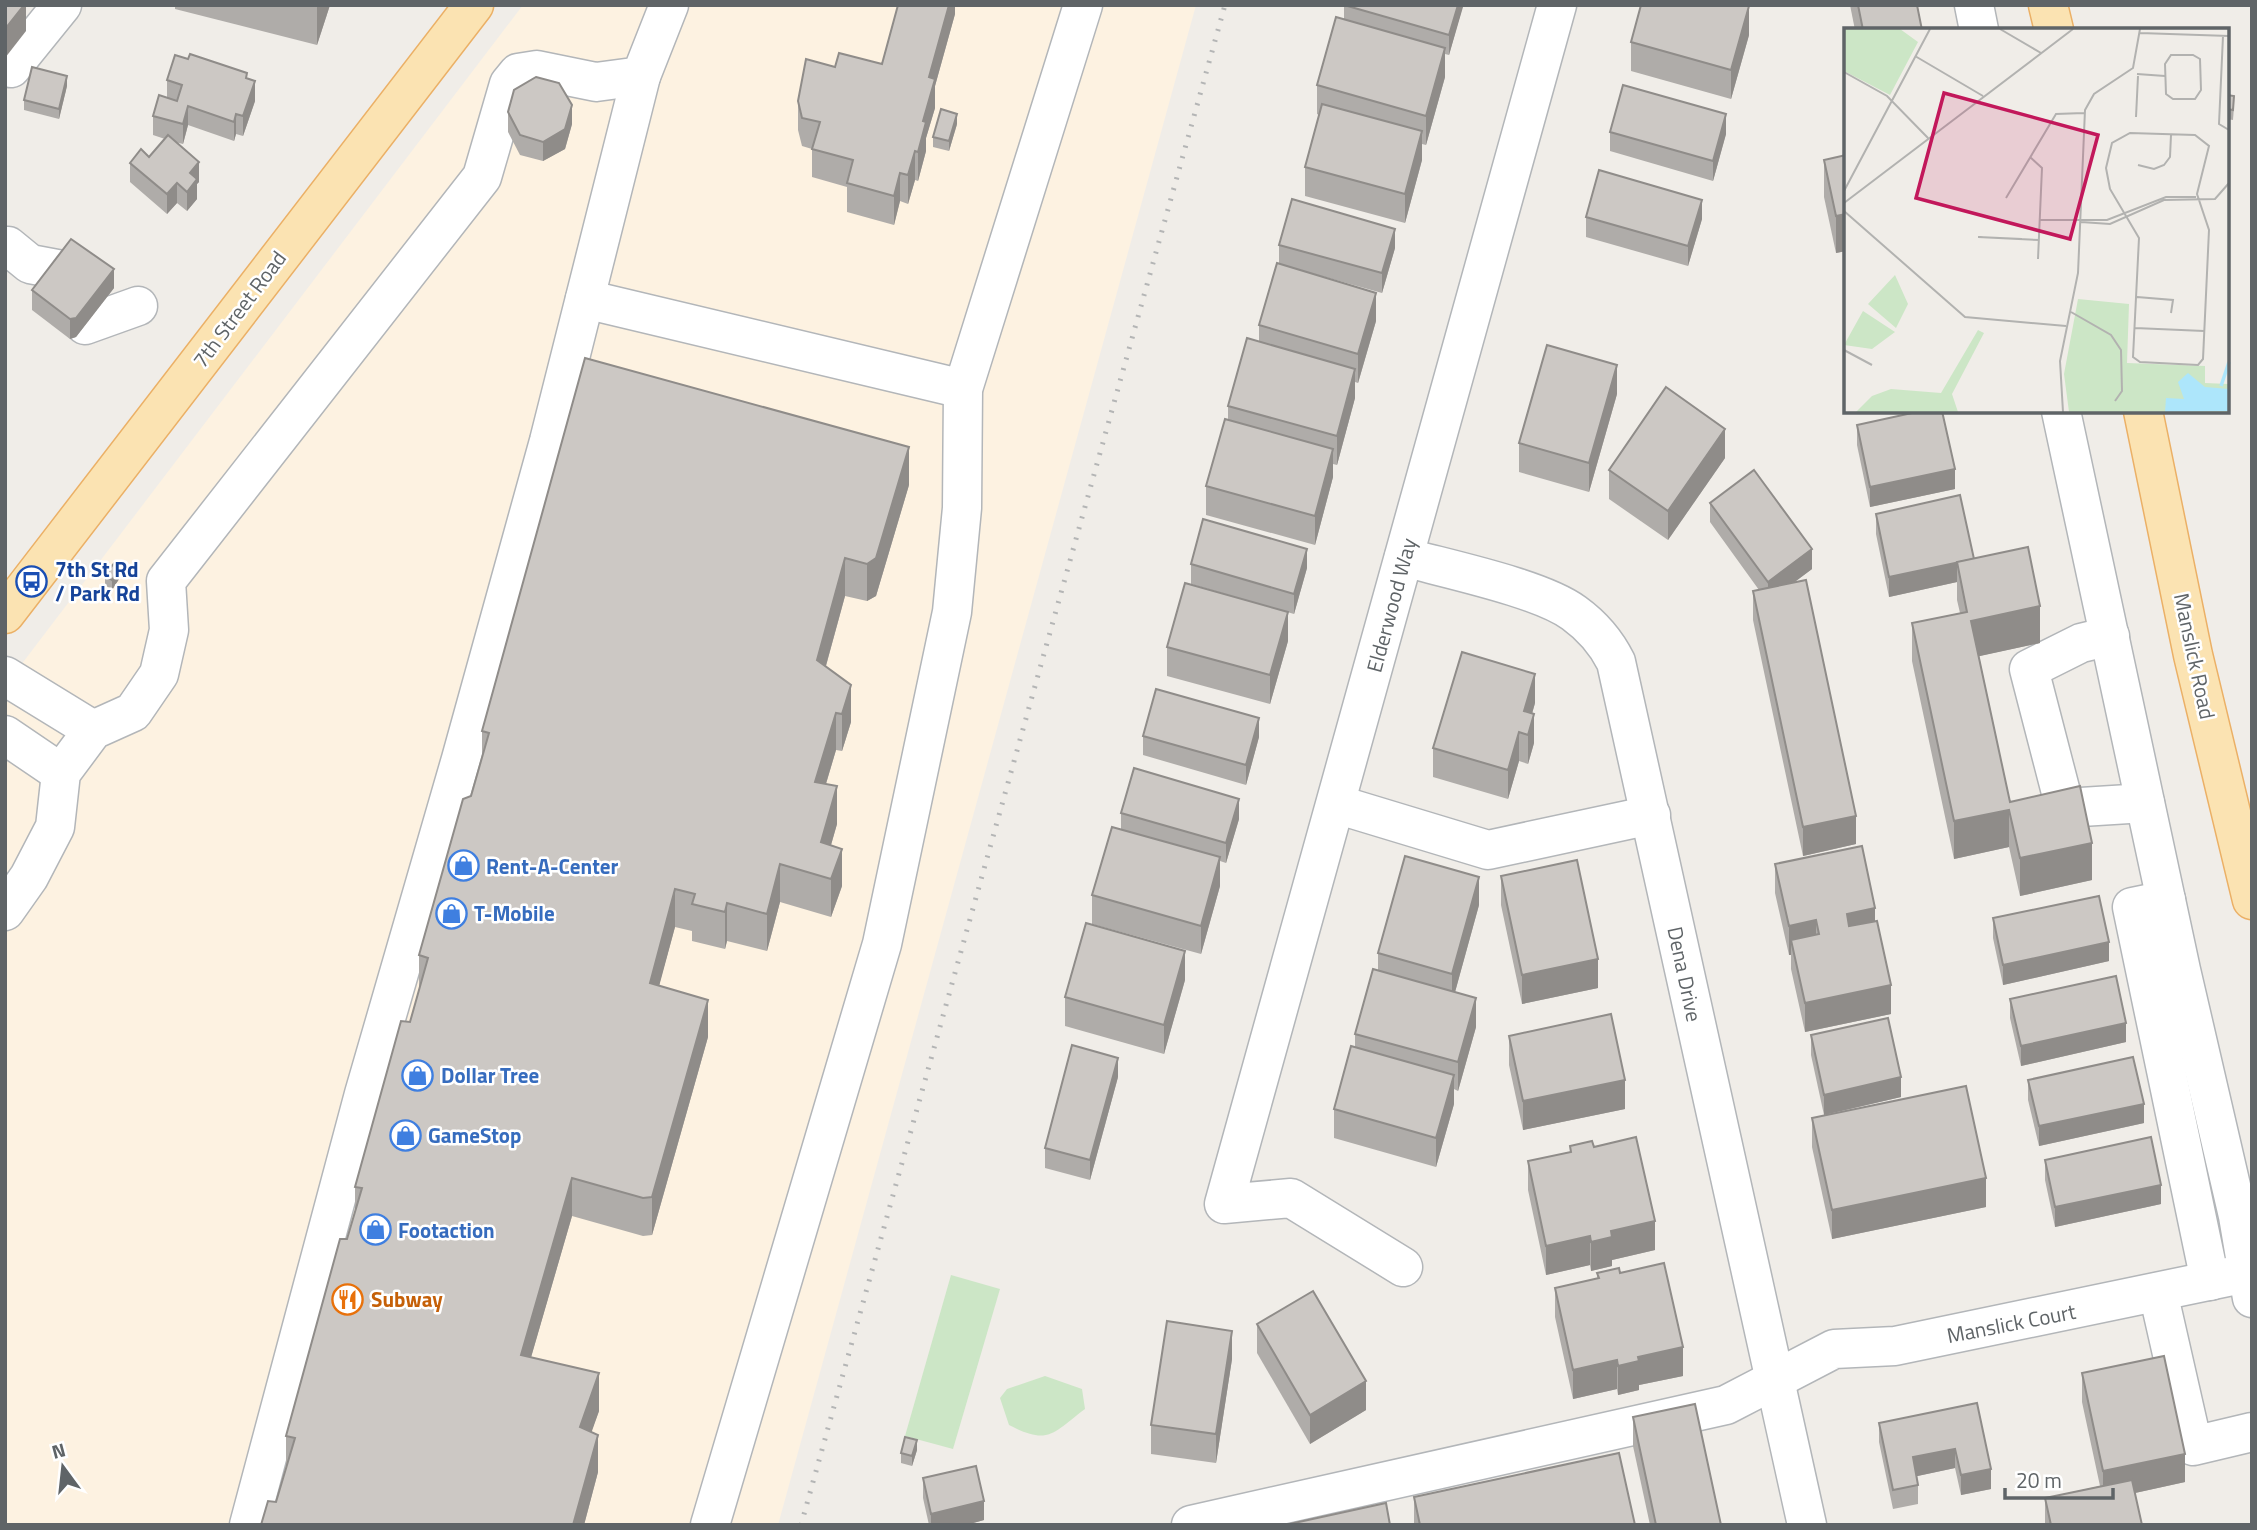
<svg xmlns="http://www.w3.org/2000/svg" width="2257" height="1530" font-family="'Titillium Web',sans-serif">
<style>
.commercial{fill:#fdf2e1}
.green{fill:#cce6c6}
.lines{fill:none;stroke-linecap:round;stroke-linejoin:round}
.minor-casing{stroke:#b3b6b9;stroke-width:41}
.major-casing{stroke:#ebb066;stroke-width:41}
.minor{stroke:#fff;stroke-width:38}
.major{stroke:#fbe3b2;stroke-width:38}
.rail{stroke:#b4b5b5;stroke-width:5;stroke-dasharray:2 9;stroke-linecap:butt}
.wall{fill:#afaca9}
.shaded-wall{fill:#8f8c89}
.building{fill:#ccc8c4;stroke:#8f8c89;stroke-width:2}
.labels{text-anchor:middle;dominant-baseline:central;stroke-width:5;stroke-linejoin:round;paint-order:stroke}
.street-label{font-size:21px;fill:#5f6467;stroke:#fff}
.transit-label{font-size:21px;font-weight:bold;fill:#164399;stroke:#fff;text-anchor:start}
.shop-label{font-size:21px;font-weight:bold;fill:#366cbe;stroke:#fff;text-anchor:start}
.food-label{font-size:21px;font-weight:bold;fill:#c56008;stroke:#fff;text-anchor:start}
.inset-river{fill:none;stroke:#ade6fb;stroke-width:3.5}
.inset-road{fill:none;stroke:#b2b2b0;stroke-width:2}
.view{fill:#c2185b;fill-opacity:0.15;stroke:#c2185b;stroke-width:3.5}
.inset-edge{fill:none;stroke:#5f6467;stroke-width:3.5}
</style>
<rect width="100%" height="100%" fill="#f0ede8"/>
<path class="commercial" d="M523 5H1196L778 1525H5V686Z"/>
<g class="green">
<path d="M951 1275 1000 1289 953 1449 905 1436Z"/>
<path d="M1045 1376 1082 1389 1085 1409C1053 1433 1049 1446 1009 1425L1000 1398 1007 1389Z"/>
</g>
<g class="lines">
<defs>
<g id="minor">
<path d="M1974 5 1979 30"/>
<path d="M11 68 62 5"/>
<path d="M8 246 30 264 62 270"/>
<path d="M585 299 963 389"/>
<path d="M85 325 138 306"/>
<path d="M2061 411 2181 970 2238 1216 2252 1298"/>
<path d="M1404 557C1447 569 1540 588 1574 613 1592 626 1606 642 1616 662L1807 1525"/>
<path d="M2110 636 2081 643 2029 669 2065 808 2145 803"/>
<path d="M5 676 93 730"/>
<path d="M5 735 61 773"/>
<path d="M1336 804 1488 850 1651 815"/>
<path d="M2166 900 2132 907 2210 1281"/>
<path d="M5 911 29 877 55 827 61 773 93 730 133 712 159 674 169 630 166 581 482 177 509 84 518 73 537 70 596 82 641 76 669 5"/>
<path d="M1403 1267 1291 1198 1224 1204 1557 5"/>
<path d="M2158 1292 2193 1446 2252 1432"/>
<path d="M249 1525 364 1094 461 759 549 441 641 76"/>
<path d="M710 1525 882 944 952 612 962 508 963 389 1083 5"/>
<path d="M1191 1525 1726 1405 1834 1349 1895 1346 2252 1272"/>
</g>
<g id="major">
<path d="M2048 5 2054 30"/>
<path d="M2143 411 2193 655 2252 900"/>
<path d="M5 614 474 5"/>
</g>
</defs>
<use href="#minor" class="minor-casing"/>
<use href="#major" class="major-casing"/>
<use href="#minor" class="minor"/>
<use href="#major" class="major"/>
<path class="rail" d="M801 1525 1225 5"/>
</g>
<g class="wall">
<path d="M175 5H330L317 45 175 9Z"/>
<path d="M955 5V14L935 86V108L926 138V151L918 181 915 180 908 204 900 201 894 225 847 212V187L812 177V149L802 146 798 130V101L835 67 882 64Z"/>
<path d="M1344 5H1463L1449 55 1445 54V77L1426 145 1422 144V160L1405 223 1305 196V167L1319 115 1317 114V85L1344 19Z"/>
<path d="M1850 5H1917L1922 30H1855Z"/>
<path d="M1749 35 1731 99 1631 71V42Z"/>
<path d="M247 78 255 101 243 136 236 134 234 141 188 125 183 144 175 142 199 182 197 184V199L187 211 177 203 167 214 130 182V163L149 157 165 139 153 135V116L167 98V80Z"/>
<path d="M67 86 59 119 24 110V100Z"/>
<path d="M2227 95 2234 106 2233 120 2227 119Z"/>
<path d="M508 112 572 124 565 149 543 161 520 155 508 132Z"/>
<path d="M957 124 949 151 933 147V137Z"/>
<path d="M1610 132 1726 134 1713 181 1610 151Z"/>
<path d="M1846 155V251L1836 253 1824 197V160Z"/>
<path d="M1586 217 1702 219 1688 266 1586 237Z"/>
<path d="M1279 245 1395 248 1382 293 1304 271 1376 321 1358 383 1355 382V398L1337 465 1333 464V477L1315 545 1206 515V486L1228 420V406L1259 342V325L1279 264Z"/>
<path d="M114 288 76 337 70 339 32 310V290Z"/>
<path d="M1617 394 1589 492 1519 472V443Z"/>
<path d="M1857 425 1955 489 1870 507 1857 445Z"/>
<path d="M1725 458 1668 540 1609 499V470Z"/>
<path d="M909 485 876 596 867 601 845 596 826 666 851 722 842 751 836 750 826 784 837 824 831 845 842 886 831 917 780 902 767 951 727 941 725 949 692 941V931L675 927 659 985 708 1037 652 1235 643 1236 572 1216 531 1357 599 1411 591 1432 598 1472 584 1525H261L276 1502 286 1468V1436L355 1212V1187L410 1022 419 990V955L471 796 482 758V731Z"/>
<path d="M1710 503 1812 569 1793 583 1856 844 1803 856 1753 620V591L1759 590 1710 522Z"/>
<path d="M1876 514 1974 559 2040 643 1979 656 2010 802 2092 880 2020 896 2009 847 1954 859 1912 661V623L1960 613 1957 600V582L1889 597 1876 534Z"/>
<path d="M1191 564 1307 568 1294 614 1191 584Z"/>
<path d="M105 575 121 576 112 590 105 585Z"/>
<path d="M1288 641 1270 704 1167 676V647Z"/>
<path d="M1535 703 1532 714 1534 743 1528 764 1519 761 1508 799 1433 777V748Z"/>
<path d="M1143 736 1259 737 1246 785 1143 755Z"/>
<path d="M1121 813 1239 819 1226 863 1220 861V886L1201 954 1092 924V895L1121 830Z"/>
<path d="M1775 864 1875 921 1891 1014 1805 1032 1791 969V955H1789L1775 893Z"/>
<path d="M1501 876 1598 988 1522 1004 1501 905Z"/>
<path d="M1479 905 1455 992 1476 1027 1458 1091 1454 1089V1104L1436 1167 1334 1138V1109L1355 1047V1034L1378 971V953Z"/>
<path d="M1993 918 2109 961 2003 985 1993 938Z"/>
<path d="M1185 980 1164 1054 1065 1026V997Z"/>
<path d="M2010 999 2126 1042 2021 1066 2010 1018Z"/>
<path d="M1811 1035 1901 1097 1824 1115 1811 1055Z"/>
<path d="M1509 1036 1625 1109 1523 1130 1509 1065Z"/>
<path d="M1118 1077 1090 1180 1045 1168V1148Z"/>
<path d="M2028 1080 2144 1123 2039 1146 2028 1100Z"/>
<path d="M1812 1118 1986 1207 1832 1239 1812 1147Z"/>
<path d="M1570 1146 1594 1147 1655 1250 1612 1260V1266L1591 1271 1590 1265 1546 1275 1528 1190V1161L1570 1152Z"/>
<path d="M2045 1160 2161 1204 2055 1227 2045 1180Z"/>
<path d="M1597 1273H1620L1683 1376 1639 1385V1390L1618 1395 1617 1389 1573 1399 1555 1317V1288L1597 1279Z"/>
<path d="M1257 1324 1366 1410 1310 1444 1257 1353Z"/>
<path d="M1232 1359 1216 1463 1151 1454V1425Z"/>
<path d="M2082 1373 2185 1482 2135 1493 2142 1525H2045V1498L2100 1486 2082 1402Z"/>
<path d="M1977 1403 1991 1489 1961 1495 1955 1468 1917 1476 1918 1485V1504L1893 1509 1879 1442V1423Z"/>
<path d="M1633 1417 1721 1525H1650L1633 1446Z"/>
<path d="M917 1450 912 1466 901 1463V1453Z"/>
<path d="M923 1478 984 1520 966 1525H929L923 1498Z"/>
<path d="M1414 1497 1635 1525H1414Z"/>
</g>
<g class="shaded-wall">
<path d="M24 5H26V31L5 58V29Z"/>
<path d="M318 5H330L317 45V7Z"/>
<path d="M949 5H955V14L935 86V108L926 138V151L918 181V152L929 77Z"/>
<path d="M1458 5H1463V7L1449 55V35Z"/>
<path d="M1749 6V35L1731 99V70Z"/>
<path d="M1445 48V77L1426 145V116Z"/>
<path d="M67 76V86L59 119V109Z"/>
<path d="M255 81V101L243 136V116Z"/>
<path d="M572 105V124L565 149 543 161V142Z"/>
<path d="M188 106V125L183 144V124Z"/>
<path d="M236 114V134L234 141V122Z"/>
<path d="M957 114V124L949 151V141Z"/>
<path d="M1726 114V134L1713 181V161Z"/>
<path d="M1422 131V160L1405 223V194Z"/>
<path d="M915 151V180L908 204V175Z"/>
<path d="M199 162V182L197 184V199L187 211V192L190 173Z"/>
<path d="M900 173V201L894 225V196Z"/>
<path d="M177 183V203L167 214V194Z"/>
<path d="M1702 200V219L1688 266V246Z"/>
<path d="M1846 214V251L1836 253V216Z"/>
<path d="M1395 229V248L1382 293V273Z"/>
<path d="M114 269V288L76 337 70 339V319Z"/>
<path d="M1376 293V321L1358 383V354Z"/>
<path d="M1617 365V394L1589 492V463Z"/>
<path d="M1355 369V398L1337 465V436Z"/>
<path d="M1725 429V458L1668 540V511Z"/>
<path d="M909 447V485L876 596 867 601V564Z"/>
<path d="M1333 449V477L1315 545V516Z"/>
<path d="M1955 469V489L1870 507V487Z"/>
<path d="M1307 549V568L1294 614V594Z"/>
<path d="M1812 549V569L1768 602V582Z"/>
<path d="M845 558V596L817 698V660Z"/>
<path d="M1957 562V582L1889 597V577Z"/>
<path d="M121 566V576L112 590V580Z"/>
<path d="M2040 606V643L1971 658V621Z"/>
<path d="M1288 612V641L1270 704V675Z"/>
<path d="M1535 674V703L1526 734 1524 711Z"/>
<path d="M851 685V722L842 751V714Z"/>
<path d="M836 713V750L815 820V782Z"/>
<path d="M1534 714V743L1528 764V735Z"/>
<path d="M1259 718V737L1246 785V765Z"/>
<path d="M1519 732V761L1508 799V770Z"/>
<path d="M837 786V824L822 876 821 842Z"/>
<path d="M1239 799V819L1226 863V843Z"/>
<path d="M2009 810V847L1954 859V821Z"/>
<path d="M1856 816V844L1803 856V827Z"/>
<path d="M2092 843V880L2020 896V858Z"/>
<path d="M842 849V886L831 917V879Z"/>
<path d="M1220 857V886L1201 954V926Z"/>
<path d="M780 864V902L767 951V914Z"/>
<path d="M1479 877V905L1452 1003V974Z"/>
<path d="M675 889V927L650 1020V983Z"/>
<path d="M727 903V941L725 949V912Z"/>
<path d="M1875 908V937L1847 943V914Z"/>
<path d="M1816 920V949L1791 940V955H1789V926Z"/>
<path d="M2109 942V961L2003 985V965Z"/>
<path d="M1185 951V980L1164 1054V1025Z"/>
<path d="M1598 959V988L1522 1004V975Z"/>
<path d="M1891 985V1014L1805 1032V1003Z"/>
<path d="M1476 998V1027L1458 1091V1062Z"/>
<path d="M708 1000V1037L652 1235V1197Z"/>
<path d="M2126 1023V1042L2021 1066V1046Z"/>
<path d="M1118 1058V1077L1090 1180V1160Z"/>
<path d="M1454 1075V1104L1436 1167V1138Z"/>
<path d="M1901 1077V1097L1824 1115V1095Z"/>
<path d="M1625 1080V1109L1523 1130V1101Z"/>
<path d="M2144 1104V1123L2039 1146V1126Z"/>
<path d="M572 1178V1216L521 1392V1355Z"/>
<path d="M1986 1178V1207L1832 1239V1210Z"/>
<path d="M2161 1185V1204L2055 1227V1207Z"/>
<path d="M1655 1221V1250L1612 1260V1266L1591 1271V1242L1611 1231Z"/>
<path d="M1590 1236V1265L1546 1275V1246Z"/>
<path d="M1232 1331V1359L1216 1463V1434Z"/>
<path d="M1683 1347V1376L1639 1385V1390L1618 1395V1366L1638 1357Z"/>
<path d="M1617 1360V1389L1573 1399V1370Z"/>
<path d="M599 1373V1411L580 1465V1427Z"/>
<path d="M1366 1381V1410L1310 1444V1415Z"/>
<path d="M598 1435V1472L584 1525H573Z"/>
<path d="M917 1440V1450L912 1466V1456Z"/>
<path d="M1955 1449V1468L1913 1477V1457Z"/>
<path d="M2185 1454V1482L2103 1500V1471Z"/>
<path d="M1991 1469V1489L1961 1495V1475Z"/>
<path d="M984 1501V1520L966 1525H931V1514Z"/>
</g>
<g class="building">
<path d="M5 5H24L5 29Z"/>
<path d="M898 5H949L929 77 935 79 923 121 926 122 918 152 915 151 908 175 900 173 894 196 847 183 853 160 812 149 820 122 802 118 798 101 806 59 835 67 839 53 882 64Z"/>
<path d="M1344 5H1458L1449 35Z"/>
<path d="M1641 5H1745L1749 6 1731 70 1631 42Z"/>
<path d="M1858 5H1917L1922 30H1863Z"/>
<path d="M1336 17 1445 48 1426 116 1317 85Z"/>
<path d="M190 54 247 73 246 78 255 81 243 116 236 114 234 122 188 106 183 124 153 116 159 95 177 101 182 85 167 80 175 55 188 59Z"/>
<path d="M32 67 67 76 59 109 24 100Z"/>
<path d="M536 77 559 83 572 105 565 129 543 142 520 135 508 112 514 90Z"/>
<path d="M1623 85 1726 114 1713 161 1610 132Z"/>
<path d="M2227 95 2234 96 2233 110 2227 109Z"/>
<path d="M1322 104 1422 131 1405 194 1305 167Z"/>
<path d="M941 109 957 114 949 141 933 137Z"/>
<path d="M168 135 199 162 190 173 197 179 187 192 177 183 167 194 130 163 141 149 149 157Z"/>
<path d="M1846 155V214L1836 216 1824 160Z"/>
<path d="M1599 170 1702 200 1688 246 1586 217Z"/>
<path d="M1292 199 1395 229 1382 273 1279 245Z"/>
<path d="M71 239 114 269 76 318 70 319 32 290Z"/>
<path d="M1277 263 1376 293 1358 354 1259 325Z"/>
<path d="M1247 338 1355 369 1337 436 1228 406Z"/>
<path d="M1547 345 1617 365 1589 463 1519 443Z"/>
<path d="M585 358 909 447 876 558 867 564 845 558 817 660 851 685 842 714 836 713 815 782 837 786 821 842 842 849 831 879 780 864 767 914 727 903 725 912 692 904 695 894 675 889 650 983 708 1000 652 1197 643 1198 572 1178 521 1355 599 1373 580 1427 598 1435 573 1525H261L268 1501 276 1502 295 1438 286 1436 340 1239H347L362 1188 355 1187 401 1021 410 1022 428 958 419 955 463 799 471 796 489 733 482 731Z"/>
<path d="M1666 387 1725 429 1668 511 1609 470Z"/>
<path d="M1921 411H1942L1955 469 1870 487 1857 425Z"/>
<path d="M1225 419 1333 449 1315 516 1206 486Z"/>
<path d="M1754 470 1812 549 1768 582 1710 503Z"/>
<path d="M1960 495 1974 559 1889 577 1876 514Z"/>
<path d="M1203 519 1307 549 1294 594 1191 564Z"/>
<path d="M2028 547 2040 606 1971 621 2010 802 2080 786 2092 843 2020 858 2009 810 1954 821 1912 623 1967 612 1957 562Z"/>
<path d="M115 562 121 566 112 580 105 575Z"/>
<path d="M1806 580 1856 816 1803 827 1753 591Z"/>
<path d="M1185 583 1288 612 1270 675 1167 647Z"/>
<path d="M1462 652 1535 674 1524 711 1534 714 1528 735 1519 732 1508 770 1433 748Z"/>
<path d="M1156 689 1259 718 1246 765 1143 736Z"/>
<path d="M1134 768 1239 799 1226 843 1121 813Z"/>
<path d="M1112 827 1220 857 1201 926 1092 895Z"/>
<path d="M1862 846 1875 908 1847 914 1849 926 1877 921 1891 985 1805 1003 1791 940 1819 934 1816 920 1789 926 1775 864Z"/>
<path d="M1405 856 1479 877 1452 974 1378 953Z"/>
<path d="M1577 860 1598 959 1522 975 1501 876Z"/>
<path d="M2099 896 2109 942 2003 965 1993 918Z"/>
<path d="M1086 923 1185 951 1164 1025 1065 997Z"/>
<path d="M1373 969 1476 998 1458 1062 1355 1034Z"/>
<path d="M2116 976 2126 1023 2021 1046 2010 999Z"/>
<path d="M1611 1014 1625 1080 1523 1101 1509 1036Z"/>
<path d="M1888 1018 1901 1077 1824 1095 1811 1035Z"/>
<path d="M1072 1045 1118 1058 1090 1160 1045 1148Z"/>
<path d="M1351 1046 1454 1075 1436 1138 1334 1109Z"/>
<path d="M2133 1057 2144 1104 2039 1126 2028 1080Z"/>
<path d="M1966 1086 1986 1178 1832 1210 1812 1118Z"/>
<path d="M1636 1137 1655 1221 1611 1231 1612 1237 1591 1242 1590 1236 1546 1246 1528 1161 1571 1152 1570 1146 1592 1141 1594 1147Z"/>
<path d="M2151 1137 2161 1185 2055 1207 2045 1160Z"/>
<path d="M1664 1263 1683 1347 1638 1357 1639 1361 1618 1366 1617 1360 1573 1370 1555 1288 1599 1278 1597 1273 1619 1268 1620 1273Z"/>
<path d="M1313 1291 1366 1381 1310 1415 1257 1324Z"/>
<path d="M1167 1321 1232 1331 1216 1434 1151 1425Z"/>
<path d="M2164 1356 2185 1454 2103 1471 2082 1373Z"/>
<path d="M1977 1403 1991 1469 1961 1475 1955 1449 1913 1457 1918 1485 1893 1490 1879 1423Z"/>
<path d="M1695 1404 1721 1525H1656L1633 1417Z"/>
<path d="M905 1437 917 1440 912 1456 901 1453Z"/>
<path d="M1619 1453 1635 1525H1420L1414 1497Z"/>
<path d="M976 1466 984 1501 931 1514 923 1478Z"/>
<path d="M2132 1480 2142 1525H2051L2045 1498Z"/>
<path d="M1386 1503 1390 1525H1285Z"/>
</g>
<defs>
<symbol id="bus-ring" viewBox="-11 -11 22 22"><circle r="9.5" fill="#fff" stroke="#1a4fb4" stroke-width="1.5"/><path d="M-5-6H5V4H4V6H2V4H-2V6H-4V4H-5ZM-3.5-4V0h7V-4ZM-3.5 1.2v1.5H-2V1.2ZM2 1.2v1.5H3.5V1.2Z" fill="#1a4fb4"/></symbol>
<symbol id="shop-ring" viewBox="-11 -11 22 22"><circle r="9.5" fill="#fff" stroke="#3f7fe0" stroke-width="1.5"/><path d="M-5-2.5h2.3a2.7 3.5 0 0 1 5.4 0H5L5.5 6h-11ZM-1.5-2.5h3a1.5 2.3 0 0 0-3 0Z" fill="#3f7fe0"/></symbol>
<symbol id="restaurant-ring" viewBox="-11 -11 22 22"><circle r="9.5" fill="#fff" stroke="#e8710a" stroke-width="1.5"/><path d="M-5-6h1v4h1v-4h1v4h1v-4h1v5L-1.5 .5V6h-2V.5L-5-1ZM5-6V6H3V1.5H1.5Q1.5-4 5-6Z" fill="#e8710a"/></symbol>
</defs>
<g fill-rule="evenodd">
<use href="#bus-ring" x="14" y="564" width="35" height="35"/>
<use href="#shop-ring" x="446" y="848" width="35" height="35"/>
<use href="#shop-ring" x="434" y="896" width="35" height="35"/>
<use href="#shop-ring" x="400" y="1058" width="35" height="35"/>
<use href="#shop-ring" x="388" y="1118" width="35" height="35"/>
<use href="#shop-ring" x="358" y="1212" width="35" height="35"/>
<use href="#restaurant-ring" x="330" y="1282" width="35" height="35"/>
</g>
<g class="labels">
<g class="street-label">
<text transform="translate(239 309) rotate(-53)">7th Street Road</text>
<text transform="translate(1391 605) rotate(-75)">Elderwood Way</text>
<text transform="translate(2195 656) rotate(78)">Manslick Road</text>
<text transform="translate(1685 974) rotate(78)">Dena Drive</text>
<text transform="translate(2011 1323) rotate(-11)">Manslick Court</text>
</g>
<g class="transit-label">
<text x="55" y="569">7th St Rd<tspan x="55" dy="24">/ Park Rd</tspan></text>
</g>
<g class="shop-label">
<text x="486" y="866">Rent-A-Center</text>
<text x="474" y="913">T-Mobile</text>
<text x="441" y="1075">Dollar Tree</text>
<text x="428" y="1135">GameStop</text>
<text x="398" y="1230">Footaction</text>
</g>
<g class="food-label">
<text x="371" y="1299">Subway</text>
</g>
</g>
<g transform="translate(1844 28)">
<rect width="385" height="385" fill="#f0ede8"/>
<path d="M0 1H56L74 14 46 67 0 43ZM51 247 64 276 52 300 24 276ZM234 271 285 276 283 335 361 338V355L385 356V384H225L220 346ZM19 283 51 304 28 321 0 317ZM134 302 140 305 108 366 114 384H12L28 368 47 361 97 365Z" fill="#cce6c6"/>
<path d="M344 345 361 359 385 361V383L321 384 322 370 340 371 334 354Z" fill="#ade6fb"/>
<path class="inset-river" d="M377 358 385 334"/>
<path class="inset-road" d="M156 1 197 25M296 5 385 8M379 8 375 96 385 102M327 27H349L356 31 357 62 351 71H329L322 66 321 36ZM71 28 139 68M0 44 43 68 84 110M293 46 321 48M292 89 294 48M286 105 351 107 365 118 353 166 365 202 359 331 354 337 296 334 289 329 295 210 266 161 262 140 268 115ZM186 129 198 140 194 231M294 137 310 141 320 137 326 129 327 107M0 163 86 1M162 170 212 86 240 85M0 175 229 1M0 183 121 289 222 298M196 192H263L322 169H352M237 194 266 196 320 172 371 171 385 155M178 211 134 209 195 212M293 269 329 272 327 285M227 284 267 307 277 322 278 363 271 373M291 300 360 303M0 322 28 337M219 384 216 333 234 245 241 82 250 66 289 40 296 1"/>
<path class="view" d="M100 65 254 107 226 211 72 170Z"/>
<rect width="385" height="385" class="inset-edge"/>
</g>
<rect width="2257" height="1530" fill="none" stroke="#5f6467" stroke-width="14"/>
<g transform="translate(63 1467) rotate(345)" stroke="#ffffff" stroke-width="5" paint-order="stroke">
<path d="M0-5L12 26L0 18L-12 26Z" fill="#5f6467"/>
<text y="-10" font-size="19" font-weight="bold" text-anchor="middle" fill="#5f6467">N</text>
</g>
<path d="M2005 1488v10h108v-10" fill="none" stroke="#5f6467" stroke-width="3.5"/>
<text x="2016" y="1488" font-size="21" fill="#5f6467" stroke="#ffffff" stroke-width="5" paint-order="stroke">20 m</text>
</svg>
